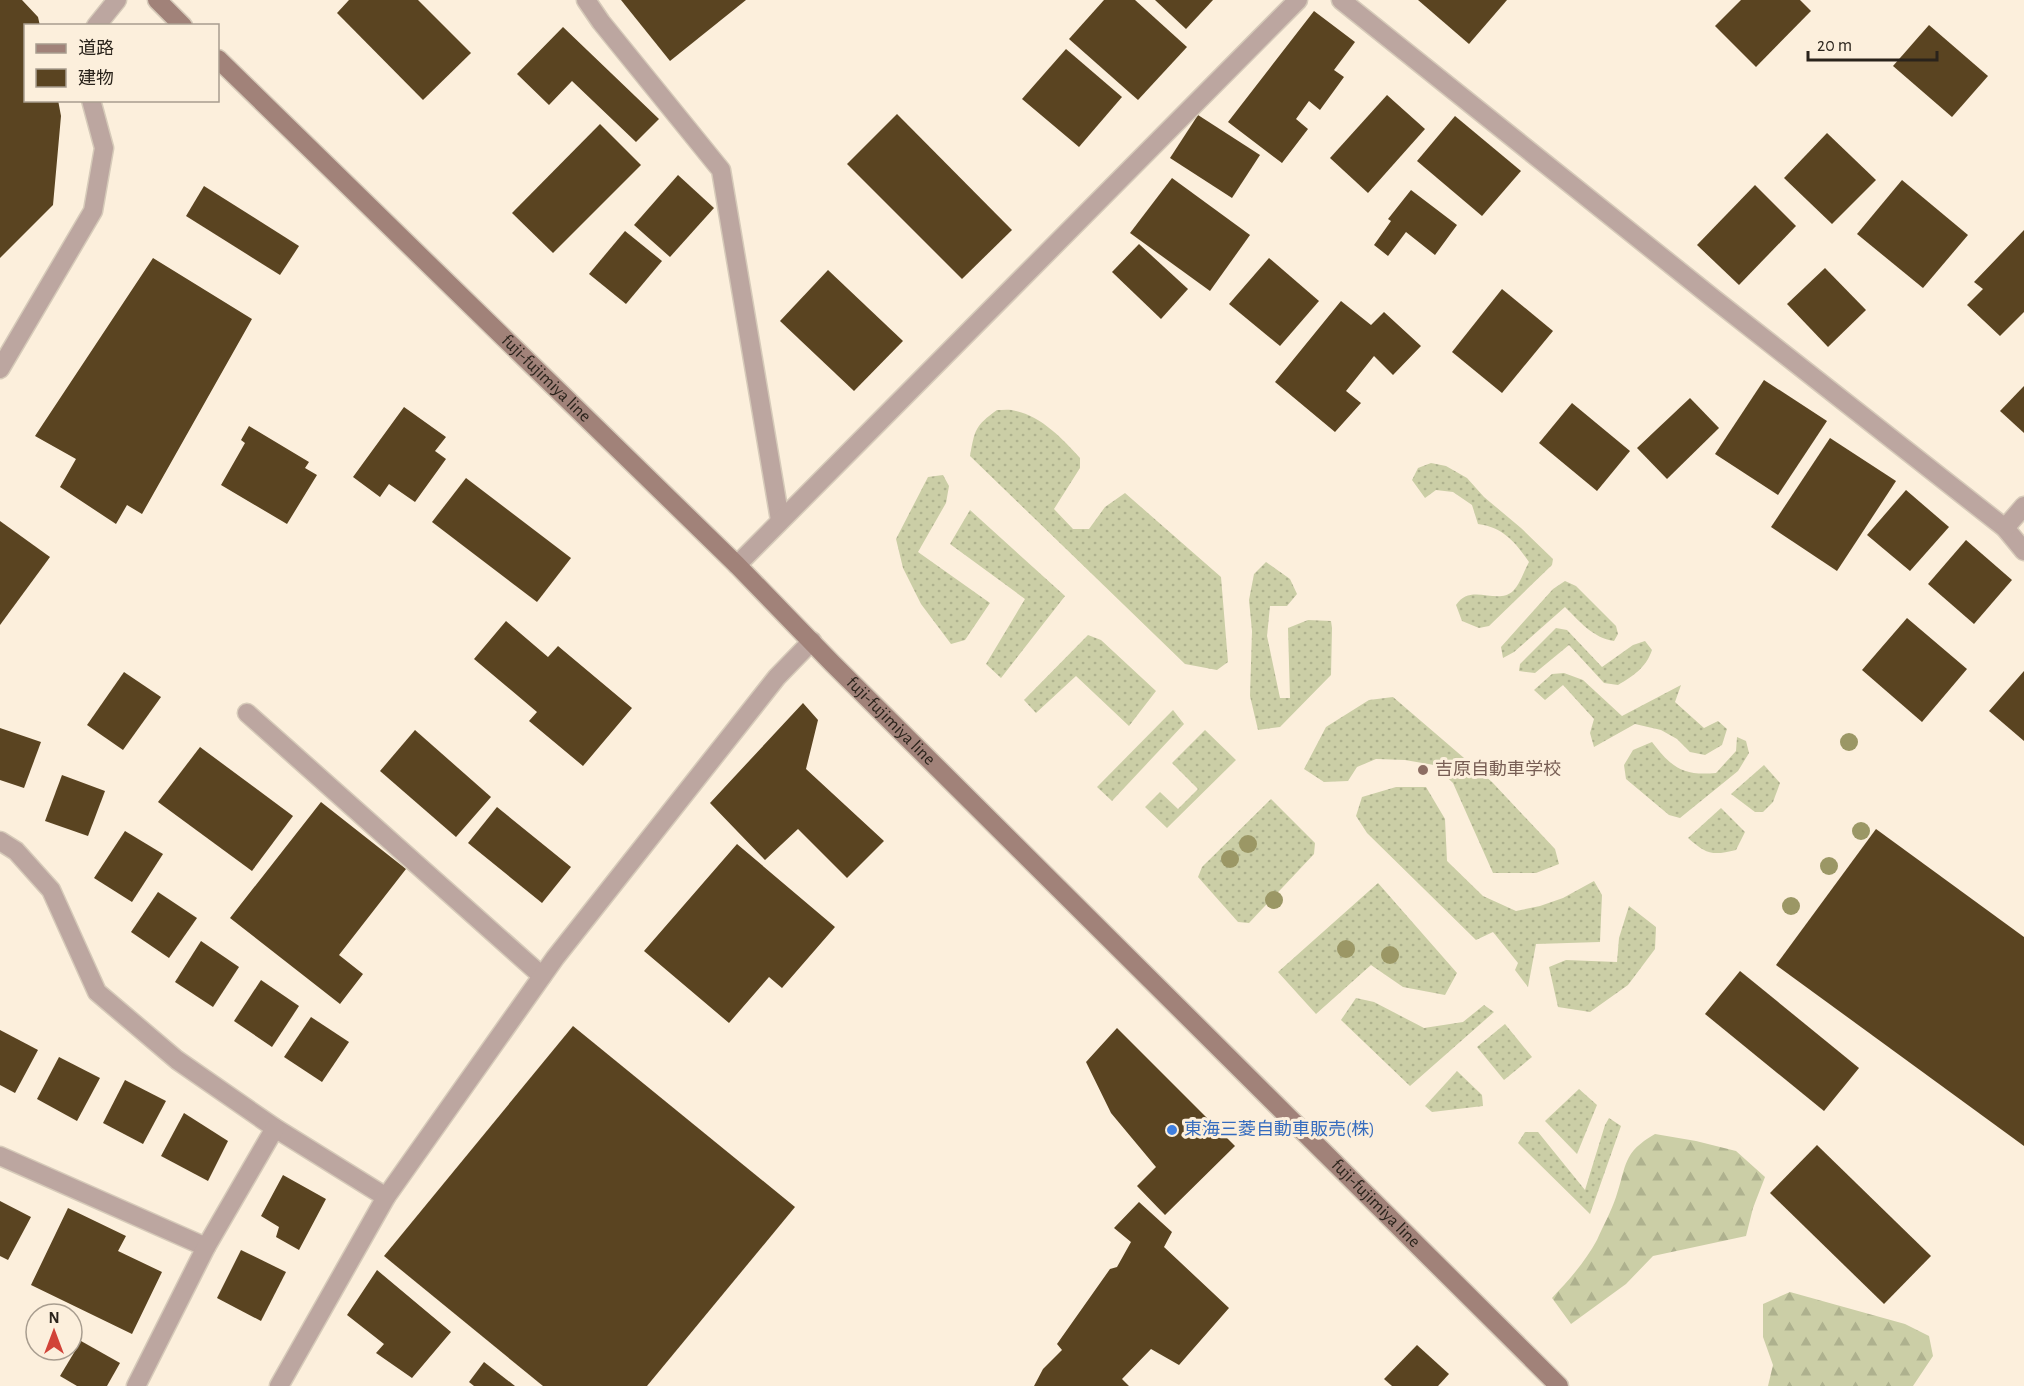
<svg xmlns="http://www.w3.org/2000/svg" width="2024" height="1386" font-family="'Alegreya Sans','Noto Sans JP',sans-serif">
<style>
.grass{fill:url(#grass-dots)}
.forest{fill:url(#forest-firs)}
.building{fill:#5a4421}
.lines{fill:none;stroke-linecap:round;stroke-linejoin:round}
.service-casing{stroke:#d6cab9;stroke-width:21}
.minor-casing{stroke:#d6cab9;stroke-width:21}
.tertiary-casing{stroke:#d6cab9;stroke-width:21}
.secondary-casing{stroke:#d6cab9;stroke-width:21}
.service{stroke:#bca6a0;stroke-width:18}
.minor{stroke:#bca6a0;stroke-width:18}
.tertiary{stroke:#bca6a0;stroke-width:18}
.secondary{stroke:#a18279;stroke-width:18}
.tree{fill:#9b9765}
.education-dot{fill:#8d6e63;stroke:#fcefdc;stroke-width:2}
.shop-dot{fill:#3f7fe0;stroke:#fcefdc;stroke-width:2}
.labels{text-anchor:middle;dominant-baseline:central;stroke-width:6;stroke-linejoin:round;paint-order:stroke}
.street-label{font-size:18px;fill:#2a231b;stroke:#fcefdc}
.education-label{font-size:18px;fill:#785e54;stroke:#fcefdc;text-anchor:start}
.shop-label{font-size:18px;fill:#366cbe;stroke:#fcefdc;text-anchor:start}
</style>
<defs>
<pattern id="grass-dots" width="8" height="8" patternUnits="userSpaceOnUse" patternTransform="scale(1.5)"><rect width="8" height="8" fill="#cbcea6"/><path d="M2 2h.1M6 6h.1" fill="none" stroke="#aeb18e" stroke-width="1.8" stroke-linecap="round"/></pattern>
<pattern id="forest-firs" width="22" height="20" patternUnits="userSpaceOnUse" patternTransform="scale(1.5)"><rect width="22" height="20" fill="#cbcea6"/><path d="M5 1l3.5 6h-7zM16 11l3.5 6h-7z" fill="#aeb18e"/></pattern>
</defs>
<rect width="100%" height="100%" fill="#fcefdc"/>
<g class="grass">
<path d="M997 410C1003 410 1010 409 1016 411 1041 416 1064 440 1080 458V468L1054 509 1073 529H1089L1105 507 1125 493 1221 577 1228 662 1217 670 1185 664 970 456C975 429 975 426 997 410Z"/>
<path d="M1431 463 1446 466 1467 478 1484 497 1521 528 1553 559 1552 565 1489 626 1479 628 1462 621 1456 605C1471 582 1497 606 1513 591 1520 584 1524 571 1529 562 1516 543 1503 527 1478 524L1472 505 1453 492 1436 490 1425 498 1412 480 1418 468Z"/>
<path d="M943 475 949 486 946 503 918 552 990 603 965 640 951 644 921 604 903 568 896 539 928 477Z"/>
<path d="M970 510 1065 596 1001 678 986 664 1025 599 950 544Z"/>
<path d="M1266 562 1290 579 1297 594 1287 606H1270L1267 636 1280 698H1290L1288 628 1308 620 1331 621 1332 628 1331 675 1280 727 1258 730 1250 696 1252 631 1249 600 1254 574Z"/>
<path d="M1565 581 1576 586 1616 626 1618 634 1614 641C1593 638 1579 621 1565 607L1514 652 1503 658 1501 647 1553 589Z"/>
<path d="M1556 628 1567 630 1602 667 1633 645 1645 641 1652 650C1646 668 1633 676 1618 685L1604 683 1569 645 1535 673 1519 671 1520 664Z"/>
<path d="M1088 635 1101 640 1156 691 1129 726 1076 676 1036 713 1024 700Z"/>
<path d="M1564 673 1583 680 1622 716 1681 685 1675 702 1704 728 1718 721 1727 729 1722 745 1705 755 1690 752 1677 739 1661 730 1635 724 1594 747 1590 733 1594 719 1563 685 1545 700 1534 690 1552 674Z"/>
<path d="M1393 697 1492 782 1555 849 1559 864 1536 873H1493L1453 783 1434 765 1405 760 1376 759 1357 767 1348 781 1324 782 1304 769 1326 727 1369 700Z"/>
<path d="M1173 710 1184 724 1112 801 1097 787Z"/>
<path d="M1205 730 1236 760 1167 828 1145 807 1160 792 1178 809 1198 789 1172 763Z"/>
<path d="M1737 737 1746 741 1749 753 1738 771 1680 818 1669 815 1626 779 1624 765 1633 750 1652 742C1672 768 1683 776 1716 773L1736 751Z"/>
<path d="M1764 765 1780 783 1773 802 1763 812H1755L1731 794Z"/>
<path d="M1396 787H1426L1445 819 1447 861 1483 896 1516 911 1540 906 1563 898 1594 881 1602 895 1600 942 1536 944 1528 987 1515 970 1518 963 1493 932 1476 940 1367 833 1356 816 1362 797Z"/>
<path d="M1271 799 1315 843 1314 854 1249 923 1238 922 1198 877 1202 867Z"/>
<path d="M1721 808 1745 832 1736 850C1712 856 1706 854 1688 838Z"/>
<path d="M1378 883 1457 973 1445 995 1403 987 1371 965 1316 1014 1278 972Z"/>
<path d="M1629 906 1656 927 1655 949 1628 985 1590 1012 1558 1007 1549 967 1566 960 1617 962 1619 938Z"/>
<path d="M1356 998 1374 1002 1424 1028 1463 1022 1484 1005 1494 1012 1410 1086 1341 1020Z"/>
<path d="M1505 1024 1532 1057 1504 1080 1477 1047Z"/>
<path d="M1457 1071 1482 1095 1483 1106 1432 1112 1425 1106Z"/>
<path d="M1579 1089 1597 1105 1577 1154 1545 1121Z"/>
<path d="M1609 1118 1621 1126 1590 1214 1518 1143 1525 1132H1538L1585 1190 1605 1125Z"/>
</g>
<g class="forest">
<path d="M1655 1134 1696 1141 1736 1151 1765 1177 1753 1208 1746 1236 1653 1256 1626 1284 1571 1324 1552 1298C1569 1280 1585 1262 1597 1240 1603 1226 1611 1212 1616 1197 1627 1165 1622 1153 1655 1134Z"/>
<path d="M1790 1292 1905 1324 1929 1336 1933 1356 1913 1386H1768L1773 1365 1763 1337V1304Z"/>
</g>
<g class="building">
<path d="M0 0H22L38 17 40 26H26V100H58L61 116 53 205 0 258Z"/>
<path d="M349 0H418L471 53 423 100 337 13Z"/>
<path d="M621 0H746L670 61Z"/>
<path d="M1104 0H1135L1187 47 1138 100 1069 39Z"/>
<path d="M1155 0H1213L1186 29Z"/>
<path d="M1418 0H1507L1469 44Z"/>
<path d="M1741 0H1800L1811 11 1756 67 1715 26Z"/>
<path d="M1314 11 1355 42 1334 70 1344 77 1320 110 1309 101 1296 119 1308 129 1282 163 1228 122Z"/>
<path d="M1929 25 1988 76 1952 117 1893 66Z"/>
<path d="M563 27 659 119 636 142 572 81 549 105 517 74Z"/>
<path d="M1066 49 1122 97 1079 147 1022 99Z"/>
<path d="M1387 95 1425 129 1368 193 1330 158Z"/>
<path d="M897 114 1012 230 962 279 847 164Z"/>
<path d="M1198 115 1260 155 1232 198 1170 158Z"/>
<path d="M1455 116 1521 171 1482 216 1417 161Z"/>
<path d="M600 124 641 165 553 253 512 213Z"/>
<path d="M1827 133 1876 180 1832 224 1784 178Z"/>
<path d="M678 175 714 208 670 257 634 225Z"/>
<path d="M1172 178 1250 235 1210 291 1130 233Z"/>
<path d="M1902 180 1968 235 1923 288 1857 234Z"/>
<path d="M1755 185 1796 226 1739 285 1697 245Z"/>
<path d="M204 186 299 246 280 275 186 216Z"/>
<path d="M1411 190 1457 225 1435 255 1406 232 1388 256 1374 245 1391 221 1388 219Z"/>
<path d="M2024 230V312L2000 336 1967 305 1983 289 1974 282Z"/>
<path d="M625 231 662 261 626 304 589 274Z"/>
<path d="M1139 244 1188 289 1161 319 1112 272Z"/>
<path d="M153 258 252 319 142 514 127 505 116 524 60 487 76 459 35 436Z"/>
<path d="M1269 258 1319 301 1280 346 1229 304Z"/>
<path d="M1825 268 1866 310 1828 347 1787 304Z"/>
<path d="M828 270 903 341 854 391 780 321Z"/>
<path d="M1502 289 1553 331 1502 393 1452 352Z"/>
<path d="M1341 301 1371 325 1384 312 1421 346 1393 375 1374 356 1346 391 1361 403 1335 432 1275 382Z"/>
<path d="M1764 380 1827 421 1778 495 1715 454Z"/>
<path d="M2024 386V433L2000 411Z"/>
<path d="M1690 398 1719 428 1667 479 1637 448Z"/>
<path d="M1572 403 1630 451 1597 491 1539 443Z"/>
<path d="M404 407 446 437 435 451 446 459 415 502 389 484 380 497 353 477Z"/>
<path d="M249 426 309 462 305 468 317 475 287 524 221 485 245 443 241 440Z"/>
<path d="M1830 438 1896 481 1837 571 1771 527Z"/>
<path d="M466 478 571 558 537 602 432 522Z"/>
<path d="M1906 490 1949 527 1910 571 1867 535Z"/>
<path d="M0 521 50 557 0 625Z"/>
<path d="M1966 540 2012 580 1974 624 1928 584Z"/>
<path d="M1907 618 1967 669 1922 722 1862 670Z"/>
<path d="M506 621 548 657 558 646 632 708 583 766 529 721 537 712 474 659Z"/>
<path d="M2024 671V741L1989 711Z"/>
<path d="M124 672 161 697 123 750 87 725Z"/>
<path d="M803 703 818 720 806 769 884 841 847 878 798 829 765 860 710 803Z"/>
<path d="M0 728 41 742 24 788 0 780Z"/>
<path d="M415 730 491 797 456 837 380 771Z"/>
<path d="M200 747 293 816 252 871 158 802Z"/>
<path d="M62 775 105 791 88 836 45 821Z"/>
<path d="M321 802 406 869 339 955 363 974 340 1004 230 918Z"/>
<path d="M497 807 571 867 542 903 468 843Z"/>
<path d="M1876 829 2024 937V1146L1776 965Z"/>
<path d="M125 831 163 854 132 902 94 878Z"/>
<path d="M737 844 835 927 782 988 769 977 729 1023 644 951Z"/>
<path d="M158 892 197 918 169 958 131 932Z"/>
<path d="M201 941 239 967 213 1007 175 982Z"/>
<path d="M1740 971 1859 1068 1824 1111 1705 1014Z"/>
<path d="M261 980 299 1006 272 1047 234 1021Z"/>
<path d="M311 1017 349 1042 322 1082 284 1057Z"/>
<path d="M573 1026 795 1207 647 1386H543L384 1256Z"/>
<path d="M1117 1028 1235 1146 1165 1215 1137 1186 1156 1167 1111 1113 1086 1062Z"/>
<path d="M0 1030 38 1050 15 1093 0 1085Z"/>
<path d="M59 1057 100 1078 77 1121 37 1099Z"/>
<path d="M125 1080 166 1101 143 1144 103 1123Z"/>
<path d="M184 1113 228 1141 208 1181 161 1156Z"/>
<path d="M1817 1145 1931 1256 1884 1304 1770 1193Z"/>
<path d="M283 1175 326 1199 299 1250 276 1237 279 1227 261 1216Z"/>
<path d="M0 1201 31 1217 8 1260 0 1256Z"/>
<path d="M1139 1202 1172 1232 1164 1247 1229 1308 1179 1365 1151 1349 1122 1379 1129 1386H1034L1043 1369 1062 1350 1057 1344 1110 1269 1117 1267 1131 1242 1114 1228Z"/>
<path d="M68 1208 126 1236 118 1251 162 1272 132 1334 31 1285Z"/>
<path d="M241 1250 286 1272 261 1321 217 1298Z"/>
<path d="M377 1270 451 1332 412 1378 376 1353 384 1344 347 1315Z"/>
<path d="M81 1341 120 1363 107 1386H77L60 1376Z"/>
<path d="M1417 1345 1449 1374 1438 1386H1392L1384 1379Z"/>
<path d="M484 1362 515 1386H474L469 1382Z"/>
</g>
<g class="lines">
<defs>
<g id="service">
<path d="M96 26 117 0"/>
<path d="M0 369 93 211 104 148 91 100"/>
</g>
<g id="minor">
<path d="M586 0 601 22 721 170 780 520"/>
<path d="M1341 0 1714 299 2005 528 2024 551"/>
<path d="M2005 528 2024 506"/>
<path d="M247 713 542 976"/>
<path d="M0 841 16 851 51 890 97 992 177 1060 275 1128 386 1197"/>
<path d="M0 1156 206 1247"/>
<path d="M136 1386 206 1247 275 1128"/>
<path d="M279 1386 386 1197 555 958 777 677 812 641"/>
</g>
<path id="tertiary" d="M737 565 1298 0"/>
<g id="secondary">
<path d="M157 0 183 26"/>
<path id="s1" d="M218 59 737 565 832 663 1559 1386"/>
</g>
</defs>
<use href="#service" class="service-casing"/>
<use href="#minor" class="minor-casing"/>
<use href="#tertiary" class="tertiary-casing"/>
<use href="#secondary" class="secondary-casing"/>
<use href="#service" class="service"/>
<use href="#minor" class="minor"/>
<use href="#tertiary" class="tertiary"/>
<use href="#secondary" class="secondary"/>
</g>
<g class="tree">
<circle cx="1849" cy="742" r="9"/>
<circle cx="1861" cy="831" r="9"/>
<circle cx="1248" cy="844" r="9"/>
<circle cx="1230" cy="859" r="9"/>
<circle cx="1829" cy="866" r="9"/>
<circle cx="1274" cy="900" r="9"/>
<circle cx="1791" cy="906" r="9"/>
<circle cx="1346" cy="949" r="9"/>
<circle cx="1390" cy="955" r="9"/>
</g>
<circle class="education-dot" cx="1423" cy="770" r="6"/>
<circle class="shop-dot" cx="1172" cy="1130" r="6"/>
<g class="labels">
<g class="street-label">
<text stroke="none"><textPath href="#s1" startOffset="458">fuji-fujimiya line</textPath></text>
<text stroke="none"><textPath href="#s1" startOffset="944">fuji-fujimiya line</textPath></text>
<text stroke="none"><textPath href="#s1" startOffset="1628">fuji-fujimiya line</textPath></text>
</g>
<g class="education-label">
<text x="1435" y="770">吉原自動車学校</text>
</g>
<g class="shop-label">
<text x="1184" y="1130">東海三菱自動車販売(株)</text>
</g>
</g>
<rect x="24" y="24" width="195" height="78" fill="#fcefdc" stroke="#a89d8f" stroke-width="1.5"/>
<rect x="36" y="44" width="30" height="9" fill="#a18279" stroke="#a89d8f" stroke-width="1.5"/>
<text x="78" y="54" font-size="18" fill="#2a231b">道路</text>
<rect x="36" y="69" width="30" height="18" fill="#5a4421" stroke="#a89d8f" stroke-width="1.5"/>
<text x="78" y="84" font-size="18" fill="#2a231b">建物</text>
<g transform="translate(54 1332)"><circle r="28" fill="#fcefdc" stroke="#a89d8f" stroke-width="1.5"/>
<path d="M0-4.5L10 22L0 15L-10 22Z" fill="#d14338"/>
<text y="-9" font-size="16" font-weight="bold" text-anchor="middle" fill="#2a231b">N</text>
</g>
<path d="M1808 51v9h129v-9" fill="none" stroke="#2a231b" stroke-width="3"/>
<text x="1817" y="51" font-size="18" fill="#2a231b" stroke="#fcefdc" stroke-width="4.5" paint-order="stroke">20 m</text>
</svg>
